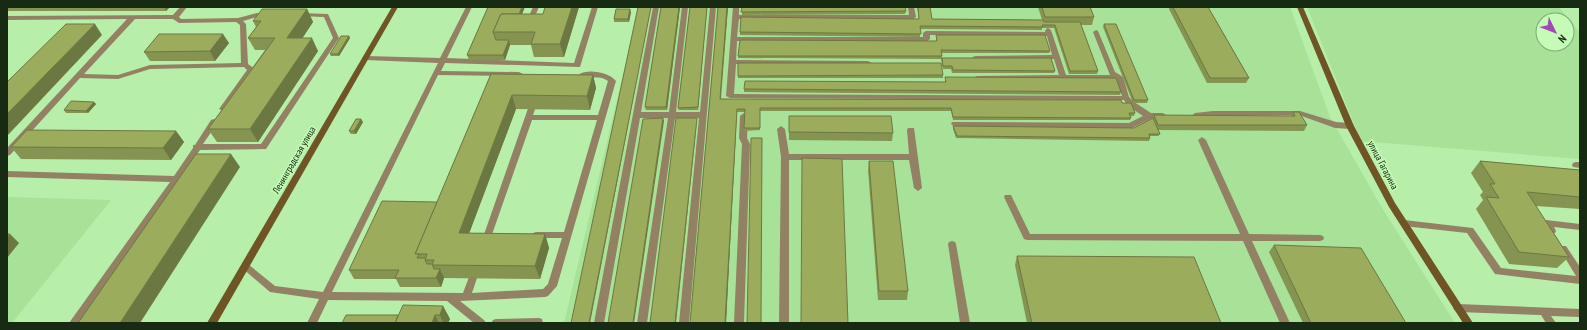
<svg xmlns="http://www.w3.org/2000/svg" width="1587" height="330" font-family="'PT Sans Narrow',sans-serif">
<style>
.built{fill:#a7e298;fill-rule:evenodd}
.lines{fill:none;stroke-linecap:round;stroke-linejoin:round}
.lane{fill:#938163;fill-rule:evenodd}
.secondary{fill:#6f5526;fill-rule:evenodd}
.wall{fill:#859450}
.shaded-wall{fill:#6c7841}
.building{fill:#9bac5d;stroke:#6c7841}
.labels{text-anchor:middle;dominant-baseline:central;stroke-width:3;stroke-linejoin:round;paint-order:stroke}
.street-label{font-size:10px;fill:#162b11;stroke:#c4fbb7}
</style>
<rect width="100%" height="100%" fill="#b7eeaa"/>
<g class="built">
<path d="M639 7H1290L1330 117 1382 208 1455 323H564Z"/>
<path d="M1307 7H1559L1580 33V159L1361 141ZM1543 20H1567V44H1543Z"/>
<path d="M7 197 111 200 12 323H7Z"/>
</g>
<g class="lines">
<g class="lane">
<path d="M180 7H187L179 17 181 19 238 18 257 13H269L272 15 269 17H257L243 21 246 24 248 64 255 69 226 111H223L219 109 247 70 244 67 150 69 118 79 80 78 10 155 7 156V148L127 19 7 20V16L173 15ZM135 19H173L179 23 236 22 240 25 241 63 150 65 118 75 84 74Z"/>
<path d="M466 7H472L447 58 574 63 592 7H598L580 67 445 63 441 71 519 72 523 74 519 76 438 75 332 292 463 293 472 269 473 266 476 265 479 266 480 269 472 293 543 289 548 284 562 238H536L533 237 532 235 533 233 536 232H564L597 120H532L489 243 488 245H482L481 243 532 97H538L539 99 533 115H598L608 81C599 74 587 81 578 75 587 68 609 72 616 81L557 286 548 296 545 297 460 301 484 320 486 323H474L447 301 328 300 317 323H307L319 299 270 292 242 268 241 266 242 264 245 262 248 264 275 286 323 292 438 63 366 60 362 58 366 56 440 58Z"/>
<path d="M533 7H539L535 16 532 18 529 16Z"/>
<path d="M653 7H659L641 112H669L682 7H688L676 112H700L710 7H716L689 323H679L699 118H675L647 323H637L668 118H640L604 323H594Z"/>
<path d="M733 7H739V15H909L908 7H914L916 17 913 19H739L737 37H923V33L926 31 1045 32 1046 29 1048 28 1051 30 1066 75H1110L1093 32 1096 30 1098 31 1115 72 1123 77 1129 97 1134 102 1151 113H1163L1167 116 1163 119H1150L1130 129 955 127 951 124 952 122 1129 123 1143 116 1128 106 1124 100 730 98 726 96ZM930 35 1047 36 1052 55 975 56 971 58 975 60 1054 59 1059 75 977 76 973 78 977 80 1116 79 1122 96 734 94 736 64 868 65 872 63 868 61 736 60 737 41H927L930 39Z"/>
<path d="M300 13 328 14 339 38 266 149 200 150 79 323H69L170 182 7 177V171L174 176 193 148V145H195L211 120 214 119 218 122 203 144H261L333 38 324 17 298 16 297 15Z"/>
<path d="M1213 111H1300L1336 122 1350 123 1354 126 1350 129 1335 128 1299 115H1213L1195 119 1191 116 1195 113Z"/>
<path d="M744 113 748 116 747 138 750 144 744 323H734L742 144 739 138 740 116Z"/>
<path d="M781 126 785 129 789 154H909L907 130 908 128H914L922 188 918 191 914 188 909 160H789V323H779L781 157 777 129Z"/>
<path d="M1202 137 1206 140 1249 234 1320 235 1323 236 1324 238 1323 240 1320 241H1252L1290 323H1280L1243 241 1027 240 1024 239 1023 237 1004 197 1005 195H1011L1030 234H1240L1198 140Z"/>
<path d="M1576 162H1580V168L1573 167 1572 165 1573 163Z"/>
<path d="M1404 220 1473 228 1501 268 1576 276 1559 248 1560 246H1566L1580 267V284L1495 274 1467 233 1404 226 1401 225 1400 223 1401 221Z"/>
<path d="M1546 220 1580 224V230L1554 227 1556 231 1555 233C1548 235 1545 228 1542 223L1543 221Z"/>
<path d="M952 241 955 242 956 244 970 323H960L948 244 949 242Z"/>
<path d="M1458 304 1580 309V317L1551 316 1556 323H1546L1541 315 1458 312 1455 311 1453 308 1455 305Z"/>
<path d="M539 318 542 319 543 323H491L493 320 496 319Z"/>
</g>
<g class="secondary">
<path d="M392 7H398L217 323H207Z"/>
<path d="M1297 7H1303L1354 126 1395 203 1473 323H1463L1389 207 1346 126Z"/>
</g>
</g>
<g class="wall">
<path d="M7 7H170L166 11H7Z"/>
<path d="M488 7 522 14H543L579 7 564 57H534L531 45H510L505 60H469L467 55Z"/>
<path d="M661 7H680L667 110H646L645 107Z"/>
<path d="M690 7H707L698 110H679L678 108Z"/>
<path d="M718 7H728L721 99 1122 103 1135 113 1134 116H1130L1131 118 1130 120H953L951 111H760V130L744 131 745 112H737L726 323H690Z"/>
<path d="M742 7 906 11 905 14 742 15Z"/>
<path d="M917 7H930L932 19 1042 20 1038 7H1090L1094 17 1092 25H1081L1098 71 1097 74H1069L1054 28H1042V30L920 29V37L740 35V32L919 19Z"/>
<path d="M1170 7H1208L1249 78 1246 83H1207L1169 9Z"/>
<path d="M307 9 313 22 302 38 318 51 258 142H217L208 129 265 50H255L248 38 256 27 253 21Z"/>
<path d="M631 12 629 22H614V19Z"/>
<path d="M1104 24 1148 100 1147 103H1133L1103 27Z"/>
<path d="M936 35 1050 51 1049 53H942V58L1055 71 1054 73H952L951 69H943L941 59 738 58V56L936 41Z"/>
<path d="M349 36 350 38 339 56H331L330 54Z"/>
<path d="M229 43 215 61H150L144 52Z"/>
<path d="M491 74 593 75 596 88 590 110 516 109 469 233 545 234 549 248 540 279 444 278 441 287H400L396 279H354L349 270 437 202Z"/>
<path d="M943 75V78H738V76Z"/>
<path d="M945 77 1121 92 1120 95 744 92V89L945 82Z"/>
<path d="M94 102 96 104 88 113H66L64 110Z"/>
<path d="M1293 112 1307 125 1304 131 1158 130 1160 134 1158 136H1150V138L1149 141 956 138 953 129V126L1134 128 1153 118 1154 115 1291 116Z"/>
<path d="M789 116 893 133 892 141 789 140Z"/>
<path d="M361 119 363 122 356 134H351L349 131Z"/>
<path d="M176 131 184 142 171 160 21 159 11 147Z"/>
<path d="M869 161 908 291 907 300H878L868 170Z"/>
<path d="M1480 161 1580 170V209L1536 206 1569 257 1557 268 1509 264 1476 209 1483 200 1480 195 1483 192 1471 173Z"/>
<path d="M1274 245 1406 323H1303L1269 252Z"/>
<path d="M1017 256 1221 323H1027L1015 265Z"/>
<path d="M443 306 450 319 448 323H342L398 315Z"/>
</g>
<g class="shaded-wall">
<path d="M164 7H170L166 11Z"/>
<path d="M522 7H525L517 27 516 22Z"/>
<path d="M572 7H579L564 57 560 44Z"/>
<path d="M651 7 590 323H589Z"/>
<path d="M679 7H680L667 110 666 107Z"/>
<path d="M707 7 698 110V107Z"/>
<path d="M727 7H728L720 102V99Z"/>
<path d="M307 9 313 22 294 51 287 38Z"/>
<path d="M630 9 631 12 629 22 628 19Z"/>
<path d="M95 24 102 35 7 136V114Z"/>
<path d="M223 34 229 43 215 61 210 51Z"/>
<path d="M349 36 350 38 339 56 338 54Z"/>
<path d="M312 38 318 51 258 142 250 129Z"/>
<path d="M509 40 510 45 505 60 503 55Z"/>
<path d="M593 75 596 88 590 110 587 96Z"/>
<path d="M512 95 516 109 464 247 459 233Z"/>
<path d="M94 102 96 104 88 113 86 111Z"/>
<path d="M737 109 726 323H725Z"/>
<path d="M663 118 664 121 634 323H633Z"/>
<path d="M697 118V121L676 323H675Z"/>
<path d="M361 119 363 122 356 134 354 131Z"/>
<path d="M176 131 184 142 171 160 163 148Z"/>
<path d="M231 154 240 167 140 323H120Z"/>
<path d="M10 234 19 243 7 258V238Z"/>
<path d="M545 234 549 248 540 279 535 266Z"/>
<path d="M440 269 444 278 441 287 436 278Z"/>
<path d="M443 306 450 319 448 323H443L440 315Z"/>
<path d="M435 315 439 323H432Z"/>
</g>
<g class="building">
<path d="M488 7H522L519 14H501L493 32 496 40H509L503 55H467Z"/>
<path d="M545 7H572L560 44H531L535 32H493L501 14H543Z"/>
<path d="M638 7H651L589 323H571Z"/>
<path d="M661 7H679L666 107H645Z"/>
<path d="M690 7H707L698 107 678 108Z"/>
<path d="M718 7H727L720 99 1121 100 1122 103H1131L1135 113H1129L1131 118 953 117 951 108H760V128H744L745 109H737L725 323H690Z"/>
<path d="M742 7H905L906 11 741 12Z"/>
<path d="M918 7H930L932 19 1043 20 1044 22H1080L1098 71H1070L1055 25H1042L1043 27 920 26 921 34 740 32 741 17 919 19Z"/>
<path d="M1042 7H1090L1094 17H1045Z"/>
<path d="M1173 7H1208L1249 78H1210Z"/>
<path d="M262 9H307L287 38H312L250 129H208L275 38H248L261 21H253Z"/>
<path d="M616 9H630L628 19H614Z"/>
<path d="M66 24H95L7 114V82Z"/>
<path d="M1104 24H1116L1148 100H1134Z"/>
<path d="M159 34H223L210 51 144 52Z"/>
<path d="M936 35H1045L1050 51 941 50 942 56H738L740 40 937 41Z"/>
<path d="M341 36H349L338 54H330Z"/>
<path d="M942 58H1051L1055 71 953 70 952 66H943Z"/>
<path d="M738 63H941L943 75 738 76Z"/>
<path d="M491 74 593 75 587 96 512 95 459 233 545 234 535 266 432 265 434 260H425L427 254H415Z"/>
<path d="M945 77 1116 78 1121 92 744 89 745 81 946 82Z"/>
<path d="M71 101 94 102 86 111 64 110Z"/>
<path d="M1293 112H1299L1307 125H1158L1154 115 1295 116Z"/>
<path d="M789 116H891L893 133 789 132Z"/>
<path d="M663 118 633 323H608L643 119Z"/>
<path d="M676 118H697L675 323H650Z"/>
<path d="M1153 118 1160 134H1149L1150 138 957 136 953 126 1134 128Z"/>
<path d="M356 119H361L354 131H349Z"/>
<path d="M27 130 176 131 163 148 11 147Z"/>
<path d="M751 138H762L761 323H747Z"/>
<path d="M196 154H231L120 323H78Z"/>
<path d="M802 158 842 159 848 323H801Z"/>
<path d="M869 161H893L908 291H879Z"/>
<path d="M1480 161 1580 170V197L1527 192 1569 257 1519 252 1486 197 1499 198 1490 184H1495Z"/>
<path d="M382 201 437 202 415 254H419L417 258H426L425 260 427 264H432L434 269H440L436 278H395L399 270H349Z"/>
<path d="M7 234H10L7 238Z"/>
<path d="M1274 245 1361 248 1406 323H1311Z"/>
<path d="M1017 256 1194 257 1221 323H1032Z"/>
<path d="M403 305 443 306 440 315H435L432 323H395Z"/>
<path d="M346 315H398L395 323H342Z"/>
</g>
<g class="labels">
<g class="street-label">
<text transform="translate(294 160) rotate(-60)">Ленинградская улица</text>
<text transform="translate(1383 165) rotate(62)">улица Гагарина</text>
</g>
</g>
<rect width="1587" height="330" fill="none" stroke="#162b11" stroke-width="16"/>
<g transform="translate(1555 32) rotate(133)"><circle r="19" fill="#c4fbb7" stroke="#7ea875"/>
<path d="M0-3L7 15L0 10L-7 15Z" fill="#a149b6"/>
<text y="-6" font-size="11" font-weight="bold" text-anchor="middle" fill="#162b11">N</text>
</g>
</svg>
